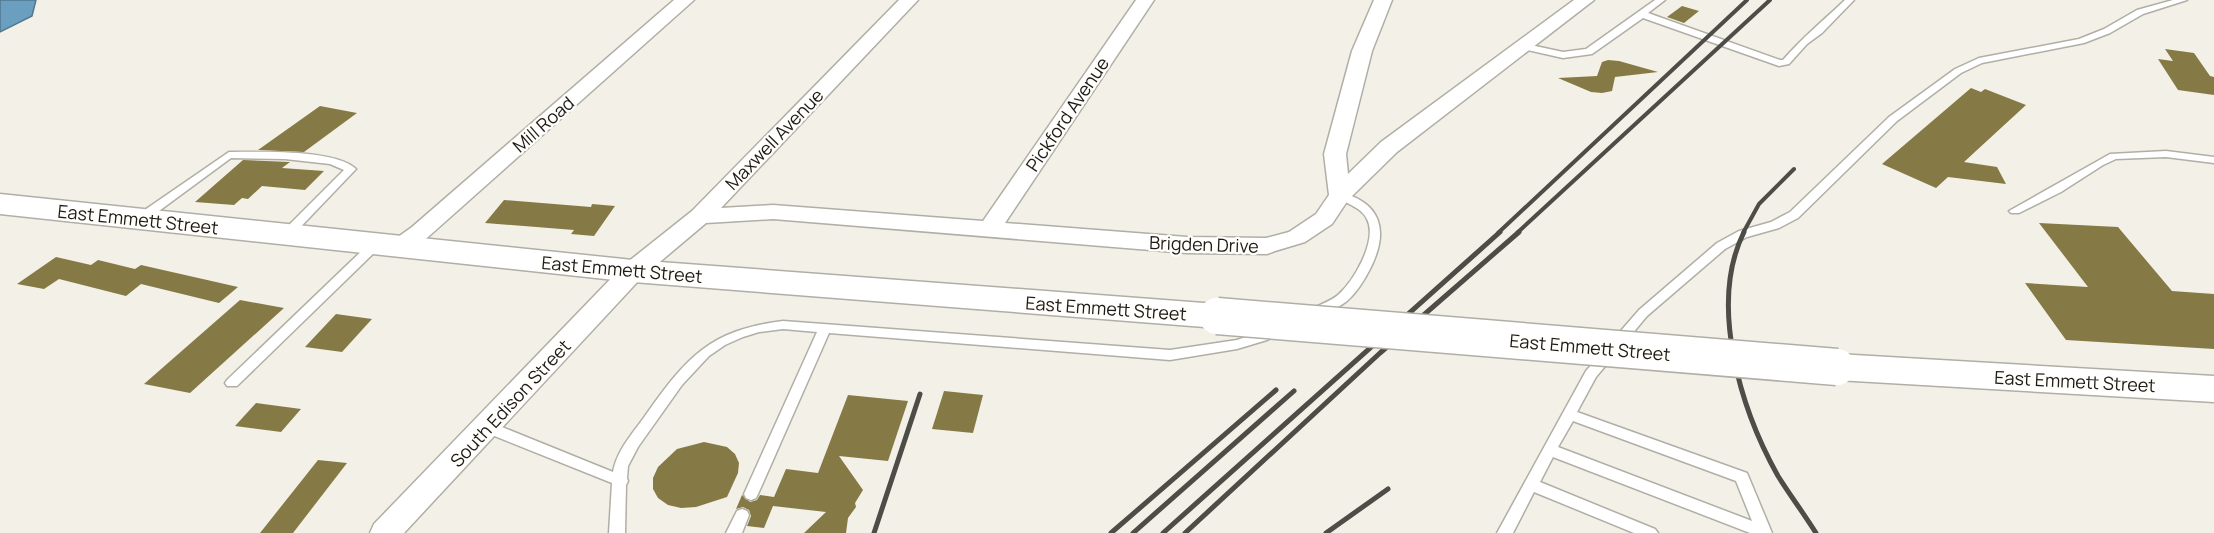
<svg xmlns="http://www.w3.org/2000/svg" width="2214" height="533" font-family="Manrope,sans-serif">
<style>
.water{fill:#6b9fc0;stroke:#53778d;stroke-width:1.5}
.building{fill:#857a45}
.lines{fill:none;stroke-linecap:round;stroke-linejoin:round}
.lane-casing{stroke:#b0aea5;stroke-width:3}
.street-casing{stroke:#b0aea5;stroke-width:3}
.secondary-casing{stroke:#b0aea5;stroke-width:3}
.lane{fill:#fff;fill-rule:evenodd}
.street{fill:#fff;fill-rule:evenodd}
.secondary{fill:#fff;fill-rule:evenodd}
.rail-far1{stroke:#4d4c47;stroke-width:4}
.rail{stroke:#4d4c47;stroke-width:5}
.secondary-bridge-casing{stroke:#b0aea5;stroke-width:39;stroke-linecap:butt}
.secondary-bridge{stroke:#fff;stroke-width:36}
.labels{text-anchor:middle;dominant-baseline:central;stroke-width:4.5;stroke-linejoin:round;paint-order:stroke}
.street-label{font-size:18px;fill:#1c1b17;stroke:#fffefa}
</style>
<rect width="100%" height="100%" fill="#f3f1e7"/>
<path class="water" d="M0 0H36L32 16 0 32Z"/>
<g class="building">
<path d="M1682 6 1699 11 1684 23 1667 17Z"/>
<path d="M2165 49 2194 53 2210 76 2214 77V95L2178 90 2158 59 2173 61Z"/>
<path d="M1608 60 1619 61 1658 72 1615 77 1612 91 1602 93 1591 92 1558 78 1597 76 1602 62Z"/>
<path d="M1971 88 1981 92 1985 89 2026 105 1964 162 1997 167 2006 184 1948 177 1936 188 1882 164Z"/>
<path d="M320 106 357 113 304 152 258 150Z"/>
<path d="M243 160 290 162 282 168 324 171 305 190 262 186 248 199 242 198 234 205 195 202Z"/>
<path d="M504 200 591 207 592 204 615 206 594 236 571 234 574 230 485 223Z"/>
<path d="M2039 223 2118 227 2172 291 2214 294V349L2066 340 2025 283 2088 287Z"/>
<path d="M56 257 91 265 98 260 135 269 141 265 238 287 219 303 141 284 126 296 59 279 44 289 17 284Z"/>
<path d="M240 300 284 308 190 393 144 384Z"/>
<path d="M336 314 372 319 342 352 305 347Z"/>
<path d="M944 391 983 395 973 433 932 429Z"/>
<path d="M848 395 908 401 888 461 839 456 863 490 855 503 856 507 848 518 846 533H804L826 512 773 506 764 528 747 526 751 516 749 510 743 507 736 509 742 495 750 502 757 500 760 495 774 497 786 469 818 473Z"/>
<path d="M256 403 301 409 281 432 235 426Z"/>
<path d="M704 442 727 447 735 454 739 463 738 473 727 497 696 507 681 508 668 505 658 498 653 489V478L658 467 677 449Z"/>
<path d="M318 460 347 463 293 533H260Z"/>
</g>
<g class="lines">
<defs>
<g id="lane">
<path d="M1655 0H1665L1648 13 1780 60H1783C1802 38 1824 20 1845 0H1854L1822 33 1807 44 1789 64 1779 66 1643 18 1592 54 1563 58 1523 49 1521 47 1526 44 1563 52 1586 49Z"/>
<path d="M2173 0H2187L2143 14 2110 33 2084 43 1982 63 1961 73 1897 121 1798 218 1779 228 1747 237 1725 249 1647 316 1596 377 1577 412 1747 473 1772 533H1750L1553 457 1540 482 1655 529 1658 533H1634L1534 492 1513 533H1497L1586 371 1639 310 1717 243 1739 231 1771 222 1790 212 1889 117 1955 69 1979 58 2079 39 2104 29 2137 10ZM1573 421 1736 481 1752 521 1558 447Z"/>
<path d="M2166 151 2214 157V163L2166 157 2116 159 2103 165 2061 192 2019 213H2011L2009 211 2110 154Z"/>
<path d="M229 152C259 152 335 149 356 169L290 238 286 239 280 235 282 232 344 170 330 164 285 159 231 158 144 222H136L134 219 136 216Z"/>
<path d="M1340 192C1381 203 1389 230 1371 267 1365 279 1357 292 1347 301 1338 308 1324 314 1313 317L1307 313 1309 310C1318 305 1330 302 1338 295 1354 281 1378 240 1367 219 1362 208 1346 203 1336 197L1334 195Z"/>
<path d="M375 241 381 245 379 248 237 386H227L225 383 227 380 371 242Z"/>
<path d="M783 321 1170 350 1237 340 1275 327 1280 328 1281 331 1280 334 1267 340 1237 349 1170 360 829 333 758 494 756 498 751 500 746 498 744 494 817 332 783 329 759 332 743 337 725 345 709 356 682 385 638 447 628 466 627 478 628 481 626 485 625 533H609L612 483 482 431 480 427 482 423 487 422 492 423 613 472C617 450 633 433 645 416 686 358 709 330 783 321Z"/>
<path d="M742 509 747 511 749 515 742 533H726L737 511Z"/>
</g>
<g id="street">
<path d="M674 0H694L428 237C416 246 406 257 391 252L387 247 391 242 412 227Z"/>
<path d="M899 0H918L721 208 773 205 983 221 1136 0H1154L1005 223 1187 237 1266 238 1289 232 1316 214 1329 195 1324 154 1352 51 1374 0H1392L1372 51 1346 154 1348 174 1381 142 1574 0H1594L1397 152 1348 200 1332 224 1305 242 1275 251 1267 254 1187 253 773 219 706 223 642 277 404 533H370L374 524 624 265 692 211Z"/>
</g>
<g id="secondary">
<path d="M0 194 633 260 1217 304 1229 308 1234 316 1229 324 1217 328 633 282 0 214Z"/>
<path d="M1837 354 2214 376V402L1837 380 1824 376 1819 367 1824 358Z"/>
</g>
</defs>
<use href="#lane" class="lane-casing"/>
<use href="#street" class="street-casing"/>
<use href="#secondary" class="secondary-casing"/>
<use href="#lane" class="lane"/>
<use href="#street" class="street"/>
<use href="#secondary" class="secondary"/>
<g class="rail-far1">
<path d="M1498 233 1747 0"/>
<path d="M1517 233 1770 0"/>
<path d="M1743 233 1759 204 1794 169"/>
</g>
<g class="rail">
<path d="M1744 232C1708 304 1741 410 1778 476 1790 495 1804 514 1816 533"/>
<path d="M874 533 920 394"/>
<path d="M1111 533 1276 390"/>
<path d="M1133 533 1294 391"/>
<path d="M1163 533 1500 232"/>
<path d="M1185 533 1380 353 1519 232"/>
<path d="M1326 533 1388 489"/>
</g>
<defs>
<path id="secondary-bridge" d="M1217 316 1837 367"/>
</defs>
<use href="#secondary-bridge" class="secondary-bridge-casing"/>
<use href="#secondary-bridge" class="secondary-bridge"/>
</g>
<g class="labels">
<g class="street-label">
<text transform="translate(1067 114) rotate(-56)">Pickford Avenue</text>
<text transform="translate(543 124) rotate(-41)">Mill Road</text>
<text transform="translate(774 139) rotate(-46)">Maxwell Avenue</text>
<text transform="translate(138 219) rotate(6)">East Emmett Street</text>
<text transform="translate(1204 244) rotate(2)">Brigden Drive</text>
<text transform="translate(622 269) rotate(5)">East Emmett Street</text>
<text transform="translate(1106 308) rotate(4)">East Emmett Street</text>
<text transform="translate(1590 347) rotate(5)">East Emmett Street</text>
<text transform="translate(2075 381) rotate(3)">East Emmett Street</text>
<text transform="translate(510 403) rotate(-47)">South Edison Street</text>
</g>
</g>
</svg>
